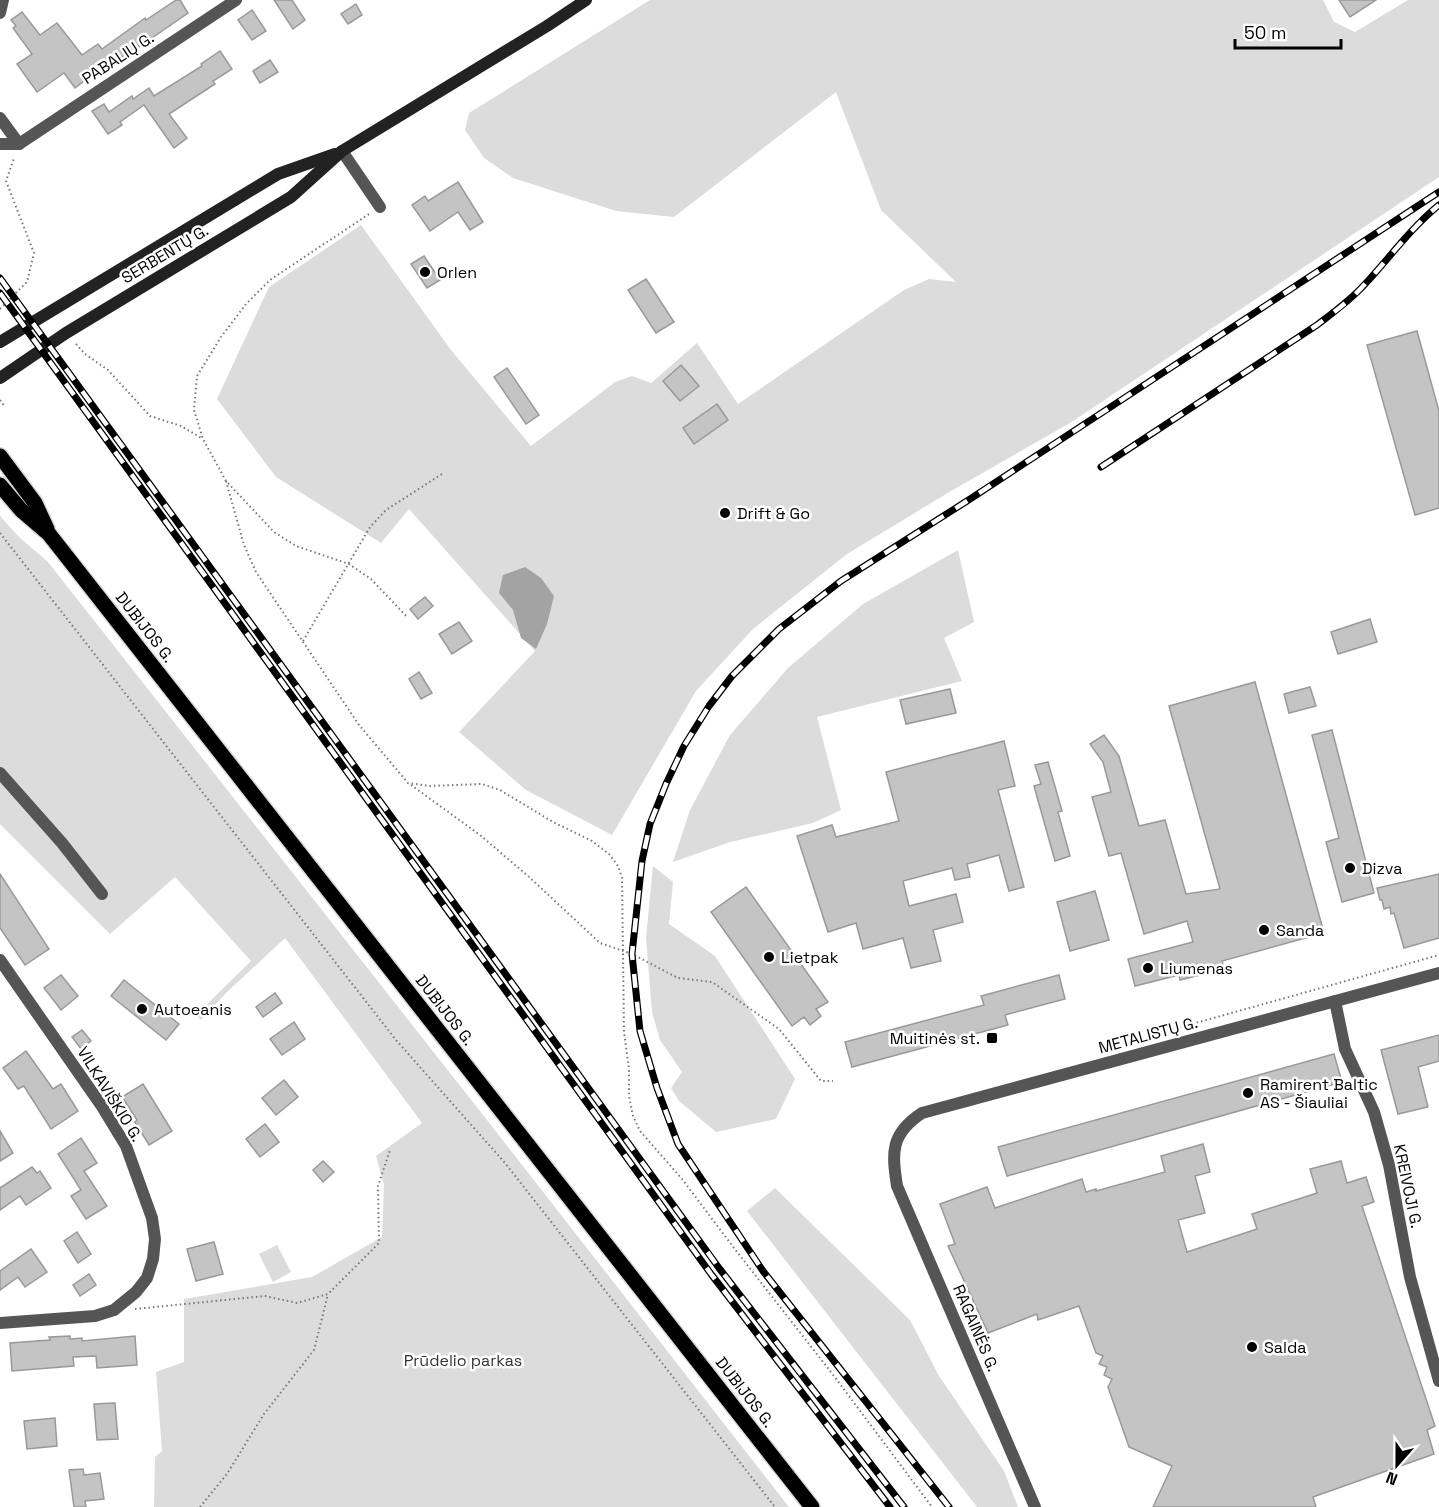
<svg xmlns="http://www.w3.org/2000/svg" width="1439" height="1507" font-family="'Space Grotesk',sans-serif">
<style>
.green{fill:#dcdcdc}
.water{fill:#a3a3a3}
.building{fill:#c4c4c4;stroke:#999;stroke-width:1.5}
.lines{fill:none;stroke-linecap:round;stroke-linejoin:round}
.primary-casing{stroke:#dbdbdb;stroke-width:18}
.path{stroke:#777;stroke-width:2;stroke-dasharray:1.5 3;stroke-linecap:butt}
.minor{stroke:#555;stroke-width:12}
.secondary{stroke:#222;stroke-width:12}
.primary{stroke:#000;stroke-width:15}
.rail-casing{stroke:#000;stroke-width:7}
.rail{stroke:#fff;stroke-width:4.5;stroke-dasharray:14;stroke-linecap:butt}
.poi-dot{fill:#000;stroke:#fff;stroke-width:2}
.labels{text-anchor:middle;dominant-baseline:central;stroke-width:5;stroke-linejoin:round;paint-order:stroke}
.street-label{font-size:16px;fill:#000;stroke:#fff}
.poi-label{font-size:16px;fill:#000;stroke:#fff;text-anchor:start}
.park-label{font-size:16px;fill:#333;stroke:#fff}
</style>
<rect width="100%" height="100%" fill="#fff"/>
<g class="green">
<path d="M650 0H1323L1334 22 1355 32 1408 0H1439V177L1070 423 951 491 847 554 753 629 696 691 612 835 526 790 459 732 535 651 409 509 381 543 276 477 217 399 269 287 361 225 451 350 531 446 615 382 632 376 651 383 697 343 738 404 904 290 929 279 956 282 881 210 836 92 674 217 616 211 513 178 484 158 465 130 469 113Z"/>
<path d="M0 516 19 537 48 562 487 1120 789 1507H154L155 1457 162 1451 156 1372 184 1362V1299L312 1277 382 1237 384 1185 376 1156 422 1123 285 938 226 993 201 1020 196 1015 251 961 175 877 110 934 0 824Z"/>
<path d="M958 550 974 622 944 638 962 681 817 717 841 810 813 823 730 842 673 862 690 810 730 735 788 668 863 604Z"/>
<path d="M653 866 673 882 669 924 715 956 795 1079 776 1119 716 1132 679 1101 671 1088 682 1072 660 1040 652 1012 646 938Z"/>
<path d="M775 1188 910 1320 939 1376 1004 1471 1018 1507H977L747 1211Z"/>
<path d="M277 1245 291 1272 273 1282 259 1254Z"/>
</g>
<path class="water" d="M525 567 541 578 554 596 547 624 536 649 521 638 513 610 499 593 503 575Z"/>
<g class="building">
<path d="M176 0H180L188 13 139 47 138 45 108 68 104 62 82 78 84 81 75 88 64 73 37 92 17 64 32 54 13 28 16 26 11 20 22 12 40 35 57 23 82 55 98 44 102 49 145 18 146 20Z"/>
<path d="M274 0H292L305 20 293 29Z"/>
<path d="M1339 0H1376L1350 17Z"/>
<path d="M356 4 362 15 348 24 341 14Z"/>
<path d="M252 10 266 31 252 40 238 20Z"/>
<path d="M220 51 232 69 213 81 215 84 169 114 187 138 174 148 144 105 120 122 122 125 108 134 92 111 104 104 109 112 132 96 133 99 149 88 154 96 202 66 201 64Z"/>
<path d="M270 60 278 72 260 83 253 71Z"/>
<path d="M458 182 483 222 470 230 458 212 430 231 412 205 425 196 428 201Z"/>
<path d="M424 256 440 280 427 288 411 264Z"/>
<path d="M646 279 674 322 656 333 628 290Z"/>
<path d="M1417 331 1439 411V508L1415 515 1367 345Z"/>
<path d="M681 365 699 386 680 401 663 381Z"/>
<path d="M507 368 539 415 526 424 494 377Z"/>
<path d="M717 404 728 420 694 444 683 428Z"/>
<path d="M425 597 433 606 418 619 410 609Z"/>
<path d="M1370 619 1377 642 1338 654 1331 632Z"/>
<path d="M459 622 472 641 452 654 439 634Z"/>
<path d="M419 672 432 693 421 699 409 679Z"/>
<path d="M1255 682 1324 933 1222 961 1224 969 1180 980 1179 975 1135 986 1128 959 1193 942 1187 921 1144 934 1121 853 1109 856 1092 797 1111 792 1103 762 1090 744 1104 735 1119 756 1139 826 1165 820 1186 894 1220 889 1169 706Z"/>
<path d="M1310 687 1316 706 1289 713 1284 694Z"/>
<path d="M950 689 956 713 906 724 900 700Z"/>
<path d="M1332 730 1374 893 1342 902 1326 842 1339 838 1312 735Z"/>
<path d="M1004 741 1015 786 998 790 1024 887 1009 891 999 855 967 864 970 877 955 880 952 868 903 881 909 906 956 894 963 922 933 930 941 961 911 968 903 938 863 949 856 923 828 932 797 836 832 825 836 837 899 821 886 772Z"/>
<path d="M1048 762 1062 811 1058 812 1070 856 1055 861 1034 786 1041 784 1035 765Z"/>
<path d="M0 874 49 949 25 965 0 928Z"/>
<path d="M1439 874V938L1404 948 1394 913 1391 914 1390 907 1384 909 1382 900H1380L1377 888Z"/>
<path d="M746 887 828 1002 816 1009 821 1016 810 1025 804 1017 792 1026 711 912Z"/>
<path d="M1095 891 1109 940 1070 951 1057 902Z"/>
<path d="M61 975 78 996 61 1010 44 988Z"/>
<path d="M1059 975 1065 999 1005 1015 1008 1025 852 1067 845 1042 984 1005 981 996Z"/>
<path d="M124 980 179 1024 166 1040 111 996Z"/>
<path d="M275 993 282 1003 263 1017 256 1007Z"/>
<path d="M294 1022 305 1039 282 1055 270 1039Z"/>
<path d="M82 1030 91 1041 81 1049 72 1037Z"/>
<path d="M1439 1035V1061L1418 1067 1428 1107 1398 1114 1381 1050Z"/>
<path d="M26 1051 53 1089 61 1084 78 1111 51 1129 24 1086 18 1089 3 1068Z"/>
<path d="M1334 1054 1342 1082 1007 1176 998 1147Z"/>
<path d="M284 1080 298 1097 276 1115 262 1098Z"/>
<path d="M143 1084 172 1131 149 1145 135 1122 137 1120 122 1097Z"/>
<path d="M265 1124 279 1142 260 1157 246 1139Z"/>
<path d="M0 1131 13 1153 0 1161Z"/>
<path d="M81 1138 97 1163 84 1171 107 1206 86 1219 71 1196 81 1190 58 1154Z"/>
<path d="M1203 1144 1210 1172 1195 1176 1205 1213 1178 1220 1187 1252 1257 1229 1252 1214 1317 1193 1310 1169 1341 1161 1347 1183 1366 1177 1374 1202 1362 1206 1435 1426 1427 1430 1434 1454 1313 1497 1316 1507H1153L1172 1466 1129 1447 1108 1387 1112 1379 1104 1375 1107 1367 1099 1364 1103 1356 1096 1353 1079 1306 1038 1320 1037 1314 988 1333 948 1246 955 1244 940 1204 987 1187 995 1208 1082 1179 1086 1192 1096 1189V1191L1165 1172 1161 1156Z"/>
<path d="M323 1161 334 1172 323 1182 313 1170Z"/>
<path d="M32 1167 37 1173 40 1171 51 1188 26 1205 20 1196 0 1210V1188Z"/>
<path d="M77 1232 91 1254 78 1263 64 1241Z"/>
<path d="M214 1242 223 1274 196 1281 187 1249Z"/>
<path d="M31 1249 47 1272 25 1287 18 1277 0 1290V1271Z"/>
<path d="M89 1274 96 1285 80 1296 73 1285Z"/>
<path d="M70 1336V1339L82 1338V1341L135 1336 137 1365 97 1368 96 1356 73 1357 74 1366 12 1371 10 1343 50 1340 49 1337Z"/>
<path d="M115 1403 118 1439 97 1440 94 1404Z"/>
<path d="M55 1418 57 1446 27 1449 24 1421Z"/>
<path d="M83 1469 84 1475 100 1473 104 1499 85 1501 86 1507H74L69 1470Z"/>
</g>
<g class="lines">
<defs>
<g id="primary">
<path d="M0 456 35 503 47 529"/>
<path d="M0 485 21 510 49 534 812 1507"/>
</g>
</defs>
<use href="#primary" class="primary-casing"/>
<g class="path">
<path d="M369 214 270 280 246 304 221 337 197 376 194 410 203 439 226 481 274 532 296 546 349 564 371 579 408 618"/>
<path d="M0 309 27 282 34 253 6 181 14 158"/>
<path d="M76 344 85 354 108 370 150 416 181 426 203 439"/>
<path d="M0 400 5 407"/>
<path d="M226 481 244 545 256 572 359 725 408 783 430 786 482 784 500 790 553 822 592 841 609 854 618 866 622 878 624 1032 629 1069V1096L633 1116 640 1131 682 1179 734 1248 834 1376 932 1507"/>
<path d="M0 533 396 1040 505 1163 775 1507"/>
<path d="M303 641 370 527 386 510 442 474"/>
<path d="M411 785 480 835 528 876 600 943 632 954 678 978 712 982 779 1029 821 1081H833"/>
<path d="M1149 1036 1439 955"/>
<path d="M135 1309 265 1296 297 1303 328 1294 379 1243 378 1186 390 1150"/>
<path d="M200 1507 227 1474 264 1414 314 1350 328 1294"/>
</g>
<g class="minor">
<path d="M0 13 3 0"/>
<path d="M0 118 19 144"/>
<path d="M0 144H19"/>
<path d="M19 144 236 0"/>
<path d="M342 151 380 207"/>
<path d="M0 773 62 843 102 894"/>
<path d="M0 960 101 1105 126 1146 152 1218 155 1239 153 1259 147 1278 136 1292 114 1310 95 1316 0 1323"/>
<path d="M1335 1001 1345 1049 1374 1112 1389 1165 1410 1277 1439 1381"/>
<path d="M1035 1507 897 1186C892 1153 890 1134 922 1113L1439 973"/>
</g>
<g class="secondary">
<path d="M0 342 278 174 335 154"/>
<path d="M0 378 66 333 291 197 342 151 547 26 586 0"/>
</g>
<use href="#primary" class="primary"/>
<defs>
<g id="rail">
<path d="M0 278 719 1268 904 1507"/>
<path d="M0 293 711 1274 890 1507"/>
<path d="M1101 467 1317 325C1334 312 1352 299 1366 283 1390 257 1412 227 1439 205"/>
<path d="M949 1507 763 1271 678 1144 657 1088 640 1031 632 954 642 861 650 824 666 784 684 746 709 706 732 676 779 629 841 581 967 501 1439 192"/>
</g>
</defs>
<use href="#rail" class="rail-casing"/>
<use href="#rail" class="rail"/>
</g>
<g class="poi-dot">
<circle cx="425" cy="272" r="6"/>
<circle cx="725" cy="513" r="6"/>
<circle cx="1350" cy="868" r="6"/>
<circle cx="1264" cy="930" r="6"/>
<circle cx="769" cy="957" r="6"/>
<circle cx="1148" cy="968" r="6"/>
<circle cx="142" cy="1009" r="6"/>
<rect x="986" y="1032" width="12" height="12" rx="3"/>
<circle cx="1248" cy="1093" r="6"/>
<circle cx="1252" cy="1347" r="6"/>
</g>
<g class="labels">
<g class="street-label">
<text transform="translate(118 58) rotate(-33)">PABALIŲ G.</text>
<text transform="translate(165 254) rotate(-31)">SERBENTŲ G.</text>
<text transform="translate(145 627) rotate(52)">DUBIJOS G.</text>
<text transform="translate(445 1010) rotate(52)">DUBIJOS G.</text>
<text transform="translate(1148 1035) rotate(-15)">METALISTŲ G.</text>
<text transform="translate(110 1094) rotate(58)">VILKAVIŠKIO G.</text>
<text transform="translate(1408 1186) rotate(78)">KREIVOJI G.</text>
<text transform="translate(976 1328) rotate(67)">RAGAINĖS G.</text>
<text transform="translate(745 1392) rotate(52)">DUBIJOS G.</text>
</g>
<g class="poi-label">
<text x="437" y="272">Orlen</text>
<text x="737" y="513">Drift &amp; Go</text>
<text x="1362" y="868">Dizva</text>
<text x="1276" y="930">Sanda</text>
<text x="781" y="957">Lietpak</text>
<text x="1160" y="968">Liumenas</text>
<text x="154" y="1009">Autoeanis</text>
<text x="980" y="1038" text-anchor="end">Muitinės st.</text>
<text x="1260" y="1084">Ramirent Baltic<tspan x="1260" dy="18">AS - Šiauliai</tspan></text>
<text x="1264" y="1347">Salda</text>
</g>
<g class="park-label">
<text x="463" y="1360">Prūdelio parkas</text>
</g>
</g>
<g transform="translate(1397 1465) rotate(201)" stroke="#ffffff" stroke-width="4.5" paint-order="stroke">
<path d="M0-4.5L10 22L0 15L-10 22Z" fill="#000000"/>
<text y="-9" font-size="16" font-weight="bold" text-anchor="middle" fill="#000000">N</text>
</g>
<path d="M1235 39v9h106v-9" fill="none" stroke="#000000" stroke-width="3"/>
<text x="1244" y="39" font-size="18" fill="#000000" stroke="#ffffff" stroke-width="4.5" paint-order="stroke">50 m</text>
</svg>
